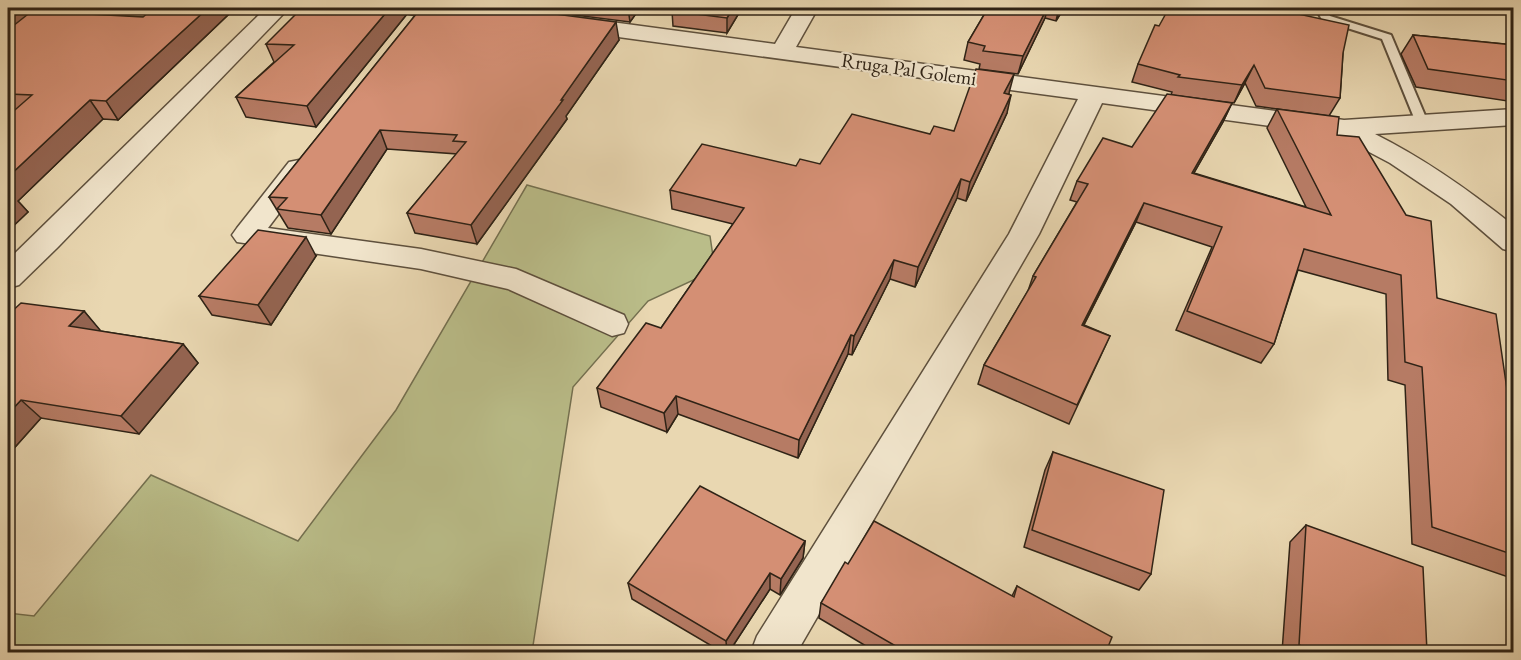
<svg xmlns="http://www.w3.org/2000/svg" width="1521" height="660" font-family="'EB Garamond',serif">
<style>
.green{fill:#babd89;stroke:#747050;stroke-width:1.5}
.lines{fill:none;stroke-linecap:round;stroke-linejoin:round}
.service-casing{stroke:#5e503d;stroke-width:4}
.minor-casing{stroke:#5e503d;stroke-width:3}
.service{fill:#f1e5cc;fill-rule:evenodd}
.minor{fill:#f1e5cc;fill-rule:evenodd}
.wall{fill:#b67b64;stroke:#2f2316;stroke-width:1.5}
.shaded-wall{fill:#946451;stroke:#2f2316;stroke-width:1.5}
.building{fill:#d48f74;stroke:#2f2316;stroke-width:1.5}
.labels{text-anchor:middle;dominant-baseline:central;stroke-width:4.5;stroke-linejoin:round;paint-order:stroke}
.far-street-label{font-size:20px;fill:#2f2316;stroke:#f1e5cc}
</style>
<rect width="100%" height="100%" fill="#e9d7b1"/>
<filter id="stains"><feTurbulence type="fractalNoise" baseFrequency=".00333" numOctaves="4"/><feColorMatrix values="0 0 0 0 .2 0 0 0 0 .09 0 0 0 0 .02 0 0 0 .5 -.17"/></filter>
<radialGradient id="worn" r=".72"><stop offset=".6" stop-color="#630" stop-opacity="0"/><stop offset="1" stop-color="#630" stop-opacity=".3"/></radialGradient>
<path class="green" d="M527 185 710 236 715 270 648 301 573 387 532 652H8V613L34 616 151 475 298 541 396 410Z"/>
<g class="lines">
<defs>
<path id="service" d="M1316 8H1326L1330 16 1391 35 1429 125 1428 128H1418L1417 125 1382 39 1322 20Z"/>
<g id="minor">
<path d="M266 8H289L58 247 19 285 8 288V260Z"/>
<path d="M403 8H474L477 12 474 17 466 19 414 15 406 13Z"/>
<path d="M796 8H818L796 47 1344 120 1514 109V125L1375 134C1425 159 1470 191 1514 226V252L1503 249 1451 204 1390 163 1337 135 1102 103 1039 234 797 652H751L757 636 1009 234 1078 99 574 31 566 29 563 24 566 19 574 17 775 44Z"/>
<path d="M299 160 309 162 313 168 268 228 421 249 516 269 624 315 628 324 624 333 612 336 508 289 421 269 237 242 232 235 237 228 289 162Z"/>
</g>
</defs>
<use href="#service" class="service-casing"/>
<use href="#minor" class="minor-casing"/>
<use href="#service" class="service"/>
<use href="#minor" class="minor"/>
</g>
<g class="wall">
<path d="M8 8 55 13 143 17 230 13 118 120 103 119 18 201 28 212 8 231V116L12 113H8Z"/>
<path d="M421 8 619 40 566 116 567 119 477 244 415 233 407 213 457 154 387 149 331 234 288 228 269 197Z"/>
<path d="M519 8H640L630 22Z"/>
<path d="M674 8H742L727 33 673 26 672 11Z"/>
<path d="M988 8H1064L1056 21 1045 18 1018 74 979 69 980 64 964 60 968 42Z"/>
<path d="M407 14 316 127 246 117 236 97 274 62 266 44Z"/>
<path d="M1413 35 1514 45V102L1416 87 1401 54Z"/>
<path d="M1343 53 1340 98 1329 116 1256 106 1245 83 1234 103 1171 95 1172 92 1132 82 1138 64Z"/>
<path d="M1009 94 1007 113 966 201 957 198 915 287 890 279 852 355 848 354 798 458 678 414 667 432 601 407 597 388 661 328 733 224 672 209 670 190 796 166 820 164 930 134 954 131Z"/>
<path d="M1232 103 1223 122 1194 173 1306 207 1267 128 1277 109 1337 135 1437 298 1514 438V579L1412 544 1405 385 1388 380 1386 294 1298 270 1274 344 1261 363 1176 330 1212 247 1136 222 1084 325 1110 336 1069 424 978 384 984 365 1028 291 1033 276 1077 202 1070 200 1077 181 1132 147Z"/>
<path d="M316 256 271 325 212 315 199 296Z"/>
<path d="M84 311 100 331 183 344 198 363 139 434 41 418 8 455V315Z"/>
<path d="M1053 452 1151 574 1139 590 1024 547 1045 470Z"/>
<path d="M1306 525 1427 652H1282L1290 542Z"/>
<path d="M805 541 803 558 780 595 770 589 729 652H722L632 599 628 583Z"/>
<path d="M848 564 1012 596 1017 586 1106 652H876L819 618 821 603Z"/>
</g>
<g class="shaded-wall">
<path d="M26 8H62L26 34 8 37V17Z"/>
<path d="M208 8H227L230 13 118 120 106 101Z"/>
<path d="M390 8H405L407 14 316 127 307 106Z"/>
<path d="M628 8H640L630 22Z"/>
<path d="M733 8H742L727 33V18Z"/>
<path d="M1047 8H1048L1045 18 1018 74 1023 56Z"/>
<path d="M1059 8H1064L1056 21Z"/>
<path d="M616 22 619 40 566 116 567 119 477 244 471 225Z"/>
<path d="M1254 65 1245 83 1234 103 1242 85Z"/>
<path d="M1014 74 1009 93 1000 112 1004 93Z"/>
<path d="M1011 95 1007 113 966 201 970 182Z"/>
<path d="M90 100 103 119 18 201 28 212 8 231V177Z"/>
<path d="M1232 103 1223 122 1183 192 1192 173Z"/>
<path d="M380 130 387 149 331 234 321 215Z"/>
<path d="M961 179 957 198 915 287 918 267Z"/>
<path d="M1144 203 1136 222 1074 344 1082 325Z"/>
<path d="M306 237 316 256 271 325 258 305Z"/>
<path d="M894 260 890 279 852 355 854 336Z"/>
<path d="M84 311 100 330 86 345 69 326Z"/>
<path d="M851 335 848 354 798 458 799 440Z"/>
<path d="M183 344 198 363 139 434 121 416Z"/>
<path d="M676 396 678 414 667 432 664 413Z"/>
<path d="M21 400 41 418 8 455V414Z"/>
<path d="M805 541 803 558 780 595 781 579Z"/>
<path d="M770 573V589L729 652H727L726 641Z"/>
</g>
<g class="building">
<path d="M8 8H26L14 16 8 17Z"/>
<path d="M154 8H208L106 101 90 100 8 177V116L32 95 8 94V30L32 11 143 17Z"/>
<path d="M302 8H390L307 106 236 97 294 45 266 44Z"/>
<path d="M421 8H510L616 22 561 100H563L471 225 407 213 466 142 453 141 457 135 380 130 321 215 277 209 287 198 269 197Z"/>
<path d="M674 8H733L727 18 672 11Z"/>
<path d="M988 8H1047L1023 56 983 51 985 46 968 42Z"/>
<path d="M1169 8H1271L1349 25 1343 53 1340 98 1265 88 1254 65 1242 85 1178 77 1180 75 1138 64 1155 25 1159 26Z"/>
<path d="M1413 35 1514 45V81L1428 69Z"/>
<path d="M976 69 1014 74 1004 93 1011 95 970 182 961 179 918 267 894 260 854 336 851 335 799 440 676 396 664 413 597 388 646 323 661 328 744 208 670 190 702 144 796 166 800 159 820 164 852 114 930 134 934 126 954 131Z"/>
<path d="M1167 94 1232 103 1192 173 1331 215 1277 109 1339 117 1337 135 1359 137 1406 215 1431 221 1437 298 1496 314 1514 438V555L1432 527 1422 367 1405 362 1401 275 1304 249 1274 344 1187 311 1222 227 1144 203 1082 325 1110 336 1077 405 984 365 1036 277 1033 276 1088 184 1077 181 1103 138 1132 147Z"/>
<path d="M258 230 306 237 258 305 199 296Z"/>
<path d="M21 303 84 311 69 326 183 344 121 416 21 400 8 414V315Z"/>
<path d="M1053 452 1164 490 1151 574 1032 530Z"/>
<path d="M700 486 805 541 781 579 770 573 726 641 628 583Z"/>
<path d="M874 521 1014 597 1017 586 1112 637 1106 652H930L918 646 915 652H906L821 603 845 562 848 564Z"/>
<path d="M1306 525 1423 567 1427 652H1320L1299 645Z"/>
</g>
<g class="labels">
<g class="far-street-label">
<text transform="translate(909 69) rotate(8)">Rruga Pal Golemi</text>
</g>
</g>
<rect width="1521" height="660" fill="none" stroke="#e9d7b1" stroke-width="30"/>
<rect x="9" y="9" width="1503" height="642" fill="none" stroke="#2f2316" stroke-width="3"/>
<rect x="15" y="15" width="1491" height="630" fill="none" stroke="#2f2316" stroke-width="1.5"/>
<rect width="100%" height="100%" filter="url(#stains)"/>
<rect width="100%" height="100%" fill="url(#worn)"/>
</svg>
